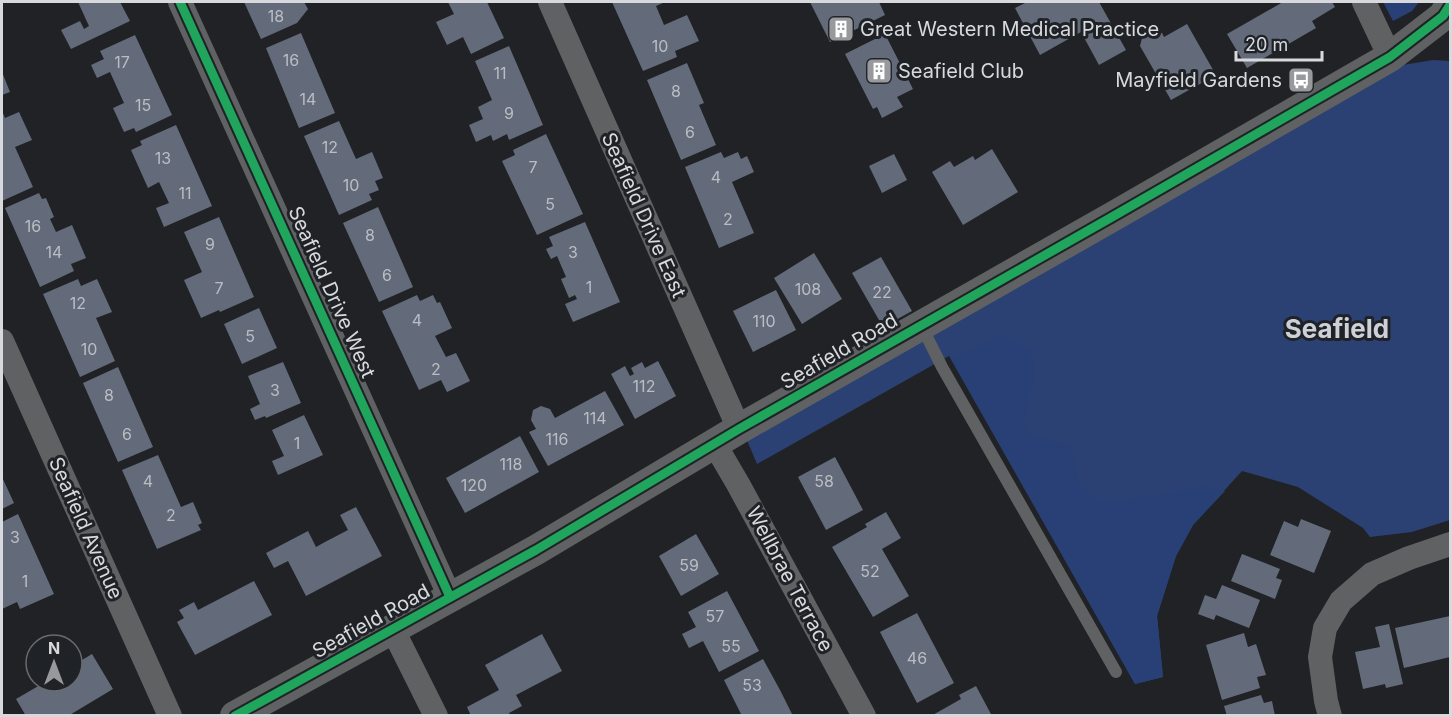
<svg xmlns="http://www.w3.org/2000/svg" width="1452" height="717" font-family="Inter,sans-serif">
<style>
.green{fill:#2b4174}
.forest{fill:#294077}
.building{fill:#636b7a}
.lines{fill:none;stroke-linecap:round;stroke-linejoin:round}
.service{stroke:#606162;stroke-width:12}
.minor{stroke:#606162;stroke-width:24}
.tertiary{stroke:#606162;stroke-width:30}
.cycleway-casing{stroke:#1f2226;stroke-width:13}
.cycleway{stroke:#20a55d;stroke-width:9}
.labels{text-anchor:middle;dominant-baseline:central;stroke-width:6;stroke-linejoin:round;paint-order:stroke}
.number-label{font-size:16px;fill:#babec4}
.poi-label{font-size:20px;fill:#d7d9dc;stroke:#1f2226;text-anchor:start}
.street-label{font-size:20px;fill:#d7d9dc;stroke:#1f2226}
.district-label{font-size:26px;font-weight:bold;fill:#cdd0d6;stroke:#1f2226}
</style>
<rect width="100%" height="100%" fill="#202225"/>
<path class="green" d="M1433 60 1450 61V520L1412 532 1370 537 1363 528 1298 487 1242 471 1193 525 1176 556 1157 616 1163 677 1135 684 949 356 757 464 746 438 1397 66Z"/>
<g class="forest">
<path d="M1383 2H1419L1412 11 1393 21Z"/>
<path d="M996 336H1006L1032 349C1032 357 1034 365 1034 373 1033 394 1018 414 1028 434L1067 445 1073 454 1079 482 1088 494 1098 499 1114 500 1155 496 1170 492 1206 486 1225 491 1193 525 1176 556 1157 616 1163 677 1135 684 952 359Z"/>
</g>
<g class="building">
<path d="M78 2H120L130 21 71 49 61 30 80 21 84 29 89 26Z"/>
<path d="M244 2H304L308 9 297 23 261 39Z"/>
<path d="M448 2H487L504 38 471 54 463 37 447 45 436 22 454 14Z"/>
<path d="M612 2H665L656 6 664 25 687 15 699 41 675 51 677 57 643 71Z"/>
<path d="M810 2H879L885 15 830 42Z"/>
<path d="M1027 2H1099L1126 50 1099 65 1081 32 1040 55 1015 8Z"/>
<path d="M1283 2H1332L1335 7 1312 21 1316 28 1247 68 1227 34Z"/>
<path d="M1187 24 1216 75 1171 100 1140 46 1142 38 1154 32 1162 33 1164 37Z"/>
<path d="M301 33 335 113 299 128 266 48Z"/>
<path d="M885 34 913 89 897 97 903 107 882 118 877 107 873 109 845 54Z"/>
<path d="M135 35 172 115 136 132 134 128 124 132 113 108 124 103 110 72 97 78 91 65 104 59 100 51Z"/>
<path d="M509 46 543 125 509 140 507 134 493 141 491 135 476 142 469 125 483 119 478 107 492 100 475 61Z"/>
<path d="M687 63 704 103 699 105 716 145 681 160 647 80Z"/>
<path d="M2 72 10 92 2 95Z"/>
<path d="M2 111 5 118 19 112 32 140 15 147 33 187 2 201Z"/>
<path d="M339 121 356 159 372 152 383 178 375 181 379 190 369 194 372 200 339 215 304 136Z"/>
<path d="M176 125 212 206 164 227 156 208 169 203 159 182 148 188 131 150 142 145 140 141Z"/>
<path d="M546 134 583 214 537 235 502 161 515 155 513 150Z"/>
<path d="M992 149 1018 192 963 225 932 172 950 161 954 167 973 156 975 160Z"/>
<path d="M721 152 724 158 738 152 741 159 747 156 754 172 732 182 754 233 719 248 685 167Z"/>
<path d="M894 154 907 180 882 193 869 166Z"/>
<path d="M39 193 42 199 46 198 54 217 50 219 56 232 72 225 86 258 71 264 74 271 40 287 5 208Z"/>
<path d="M378 207 413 287 379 302 343 223Z"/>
<path d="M219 217 254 297 220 312 219 310 201 318 184 280 202 272 184 232Z"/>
<path d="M585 222 620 302 573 322 565 304 577 299 575 295 569 298 561 279 566 277 557 256 551 259 546 249 553 246 549 237Z"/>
<path d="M814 253 842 299 802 324 774 278Z"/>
<path d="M881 257 912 311 883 327 852 273Z"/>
<path d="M78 279 81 286 97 279 112 312 96 318 115 361 80 377 43 294Z"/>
<path d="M776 290 796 330 753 352 733 311Z"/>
<path d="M417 295 420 301 433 295 437 303 440 302 452 328 435 336 446 357 456 353 470 381 447 392 441 380 419 390 382 311Z"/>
<path d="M259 308 277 348 242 364 224 324Z"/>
<path d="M658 361 676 396 635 419 611 374 625 366 630 376 634 374 631 368 642 362 645 368Z"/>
<path d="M283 362 301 403 266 418 265 416 255 420 250 409 260 404 248 376Z"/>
<path d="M118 367 153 447 118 462 83 383Z"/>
<path d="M605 391 624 425 548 466 529 432 536 429 531 420 533 410 541 406 550 409 555 418Z"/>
<path d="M304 415 323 455 278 475 272 461 284 456 272 430Z"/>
<path d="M520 436 539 472 465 513 446 478Z"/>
<path d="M158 455 181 507 193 502 202 523 198 525 201 530 157 549 122 470Z"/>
<path d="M835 457 863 510 826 530 798 477Z"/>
<path d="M2 477 14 503 2 509Z"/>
<path d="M356 507 382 556 306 596 288 561 274 568 266 553 308 531 316 547 325 542 348 530 340 515Z"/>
<path d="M886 512 901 538 882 549 909 596 873 617 832 547 867 527 865 524Z"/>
<path d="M18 514 54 594 20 609 17 602 2 609V522Z"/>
<path d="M1301 519 1331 531 1314 573 1270 555 1284 521 1298 527Z"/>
<path d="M696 534 719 574 681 596 659 556Z"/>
<path d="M1242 554 1280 569 1276 578 1282 580 1275 599 1231 581Z"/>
<path d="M254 581 272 615 195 655 177 622 184 618 179 610 194 602 198 610Z"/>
<path d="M1222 585 1260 600 1249 628 1216 615 1214 620 1198 614 1205 595 1216 599Z"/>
<path d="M727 591 759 651 719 672 703 641 689 648 682 634 696 627 688 612Z"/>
<path d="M917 613 954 683 917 703 880 632Z"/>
<path d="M1450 616V657L1404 668 1395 628Z"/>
<path d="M1389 624 1403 684 1386 688 1385 684 1363 689 1355 652 1380 647 1375 627Z"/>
<path d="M1244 633 1248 647 1256 644 1266 675 1257 677 1260 688 1222 700 1206 645Z"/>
<path d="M542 634 562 671 516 695 522 706 509 713 511 716H471L467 707 499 690 485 665Z"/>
<path d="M92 654 113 689 68 716H26L16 699 47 681H72V666Z"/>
<path d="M763 659 780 690 793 716H742L724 680Z"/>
<path d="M976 686 992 716H931L961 699 959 695Z"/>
<path d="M1261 695 1264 703 1272 701 1275 716H1227L1224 706Z"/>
</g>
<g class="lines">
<path class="service" d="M921 325 942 367 1116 672"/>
<g class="minor">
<path d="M180 2 450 597"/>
<path d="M550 2 739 429"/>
<path d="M1364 2 1390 57"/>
<path d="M2 341 170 716"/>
<path d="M714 443 738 484 864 716"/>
<path d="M393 630 436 716"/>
<path d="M1330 716 1326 701 1320 657 1325 628 1341 601 1372 574 1409 558 1450 544"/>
</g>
<path class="tertiary" d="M235 716 536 550 739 429 1112 217 1390 57 1443 16 1450 5"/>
<defs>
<g id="cycleway">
<path d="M180 2 450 597"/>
<path d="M235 716 536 550 739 429 1112 217 1390 57 1443 16 1450 5"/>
</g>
</defs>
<use href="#cycleway" class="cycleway-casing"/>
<use href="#cycleway" class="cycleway"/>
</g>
<defs>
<symbol id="building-square" viewBox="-11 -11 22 22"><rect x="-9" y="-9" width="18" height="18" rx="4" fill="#97999c" stroke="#1f2226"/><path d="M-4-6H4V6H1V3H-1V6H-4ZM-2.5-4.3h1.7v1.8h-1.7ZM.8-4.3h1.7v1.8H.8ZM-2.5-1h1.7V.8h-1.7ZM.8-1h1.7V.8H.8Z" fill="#fff"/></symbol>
<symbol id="bus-square" viewBox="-11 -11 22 22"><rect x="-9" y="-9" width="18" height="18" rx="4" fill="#97999c" stroke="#1f2226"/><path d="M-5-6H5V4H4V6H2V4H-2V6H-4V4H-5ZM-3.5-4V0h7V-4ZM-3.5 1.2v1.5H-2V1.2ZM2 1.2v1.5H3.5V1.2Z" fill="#fff"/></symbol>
</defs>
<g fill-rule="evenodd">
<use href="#building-square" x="826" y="14" width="30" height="30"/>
<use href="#building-square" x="864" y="56" width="30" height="30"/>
<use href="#bus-square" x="1286" y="65" width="30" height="30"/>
</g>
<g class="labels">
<g class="number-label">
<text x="276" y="16">18</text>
<text x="660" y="46">10</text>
<text x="291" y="60">16</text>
<text x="122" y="62">17</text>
<text x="500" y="73">11</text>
<text x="676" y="91">8</text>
<text x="308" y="99">14</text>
<text x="143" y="105">15</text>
<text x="509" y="113">9</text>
<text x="690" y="132">6</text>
<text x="330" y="147">12</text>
<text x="163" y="158">13</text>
<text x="533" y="167">7</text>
<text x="716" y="177">4</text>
<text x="351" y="185">10</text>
<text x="185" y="193">11</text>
<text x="550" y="204">5</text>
<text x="728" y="219">2</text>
<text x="33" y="226">16</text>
<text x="370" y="235">8</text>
<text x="210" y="244">9</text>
<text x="54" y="252">14</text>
<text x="573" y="252">3</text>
<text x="387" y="275">6</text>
<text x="589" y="287">1</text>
<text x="219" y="288">7</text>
<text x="808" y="289">108</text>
<text x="882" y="292">22</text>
<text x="78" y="303">12</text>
<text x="417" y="320">4</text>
<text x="764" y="321">110</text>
<text x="250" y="336">5</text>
<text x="89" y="349">10</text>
<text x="436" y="369">2</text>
<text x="644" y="386">112</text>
<text x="275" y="390">3</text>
<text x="109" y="395">8</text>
<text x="595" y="418">114</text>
<text x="127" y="434">6</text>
<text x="557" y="439">116</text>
<text x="297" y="443">1</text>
<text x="511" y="464">118</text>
<text x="148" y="481">4</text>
<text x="824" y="481">58</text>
<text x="474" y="485">120</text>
<text x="171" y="515">2</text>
<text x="15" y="537">3</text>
<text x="689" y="565">59</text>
<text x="870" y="571">52</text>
<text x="25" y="581">1</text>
<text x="715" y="616">57</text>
<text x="731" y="646">55</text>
<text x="917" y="658">46</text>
<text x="752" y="685">53</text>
</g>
<g class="poi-label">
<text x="860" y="29">Great Western Medical Practice</text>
<text x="898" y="71">Seafield Club</text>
<text x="1282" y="80" text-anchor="end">Mayfield Gardens</text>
</g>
<g class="street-label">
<text transform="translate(644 215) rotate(66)">Seafield Drive East</text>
<text transform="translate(332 292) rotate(66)">Seafield Drive West</text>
<text transform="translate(839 351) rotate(-30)">Seafield Road</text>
<text transform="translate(86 528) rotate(66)">Seafield Avenue</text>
<text transform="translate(790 579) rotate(62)">Wellbrae Terrace</text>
<text transform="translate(371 621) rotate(-29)">Seafield Road</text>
</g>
<g class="district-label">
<text x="1337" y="328">Seafield</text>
</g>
</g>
<rect width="1452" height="717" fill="none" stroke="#d7d9dc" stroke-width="6"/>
<g transform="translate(54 663)"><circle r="28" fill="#1f2226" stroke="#696b6f" stroke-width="1.5"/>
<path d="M0-4.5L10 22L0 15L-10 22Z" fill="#97999c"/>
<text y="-9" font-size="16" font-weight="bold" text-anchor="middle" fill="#d7d9dc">N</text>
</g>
<path d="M1236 51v9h86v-9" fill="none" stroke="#d7d9dc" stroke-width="3"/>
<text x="1245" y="51" font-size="18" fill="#d7d9dc" stroke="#1f2226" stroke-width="4.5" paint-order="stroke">20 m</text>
</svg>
